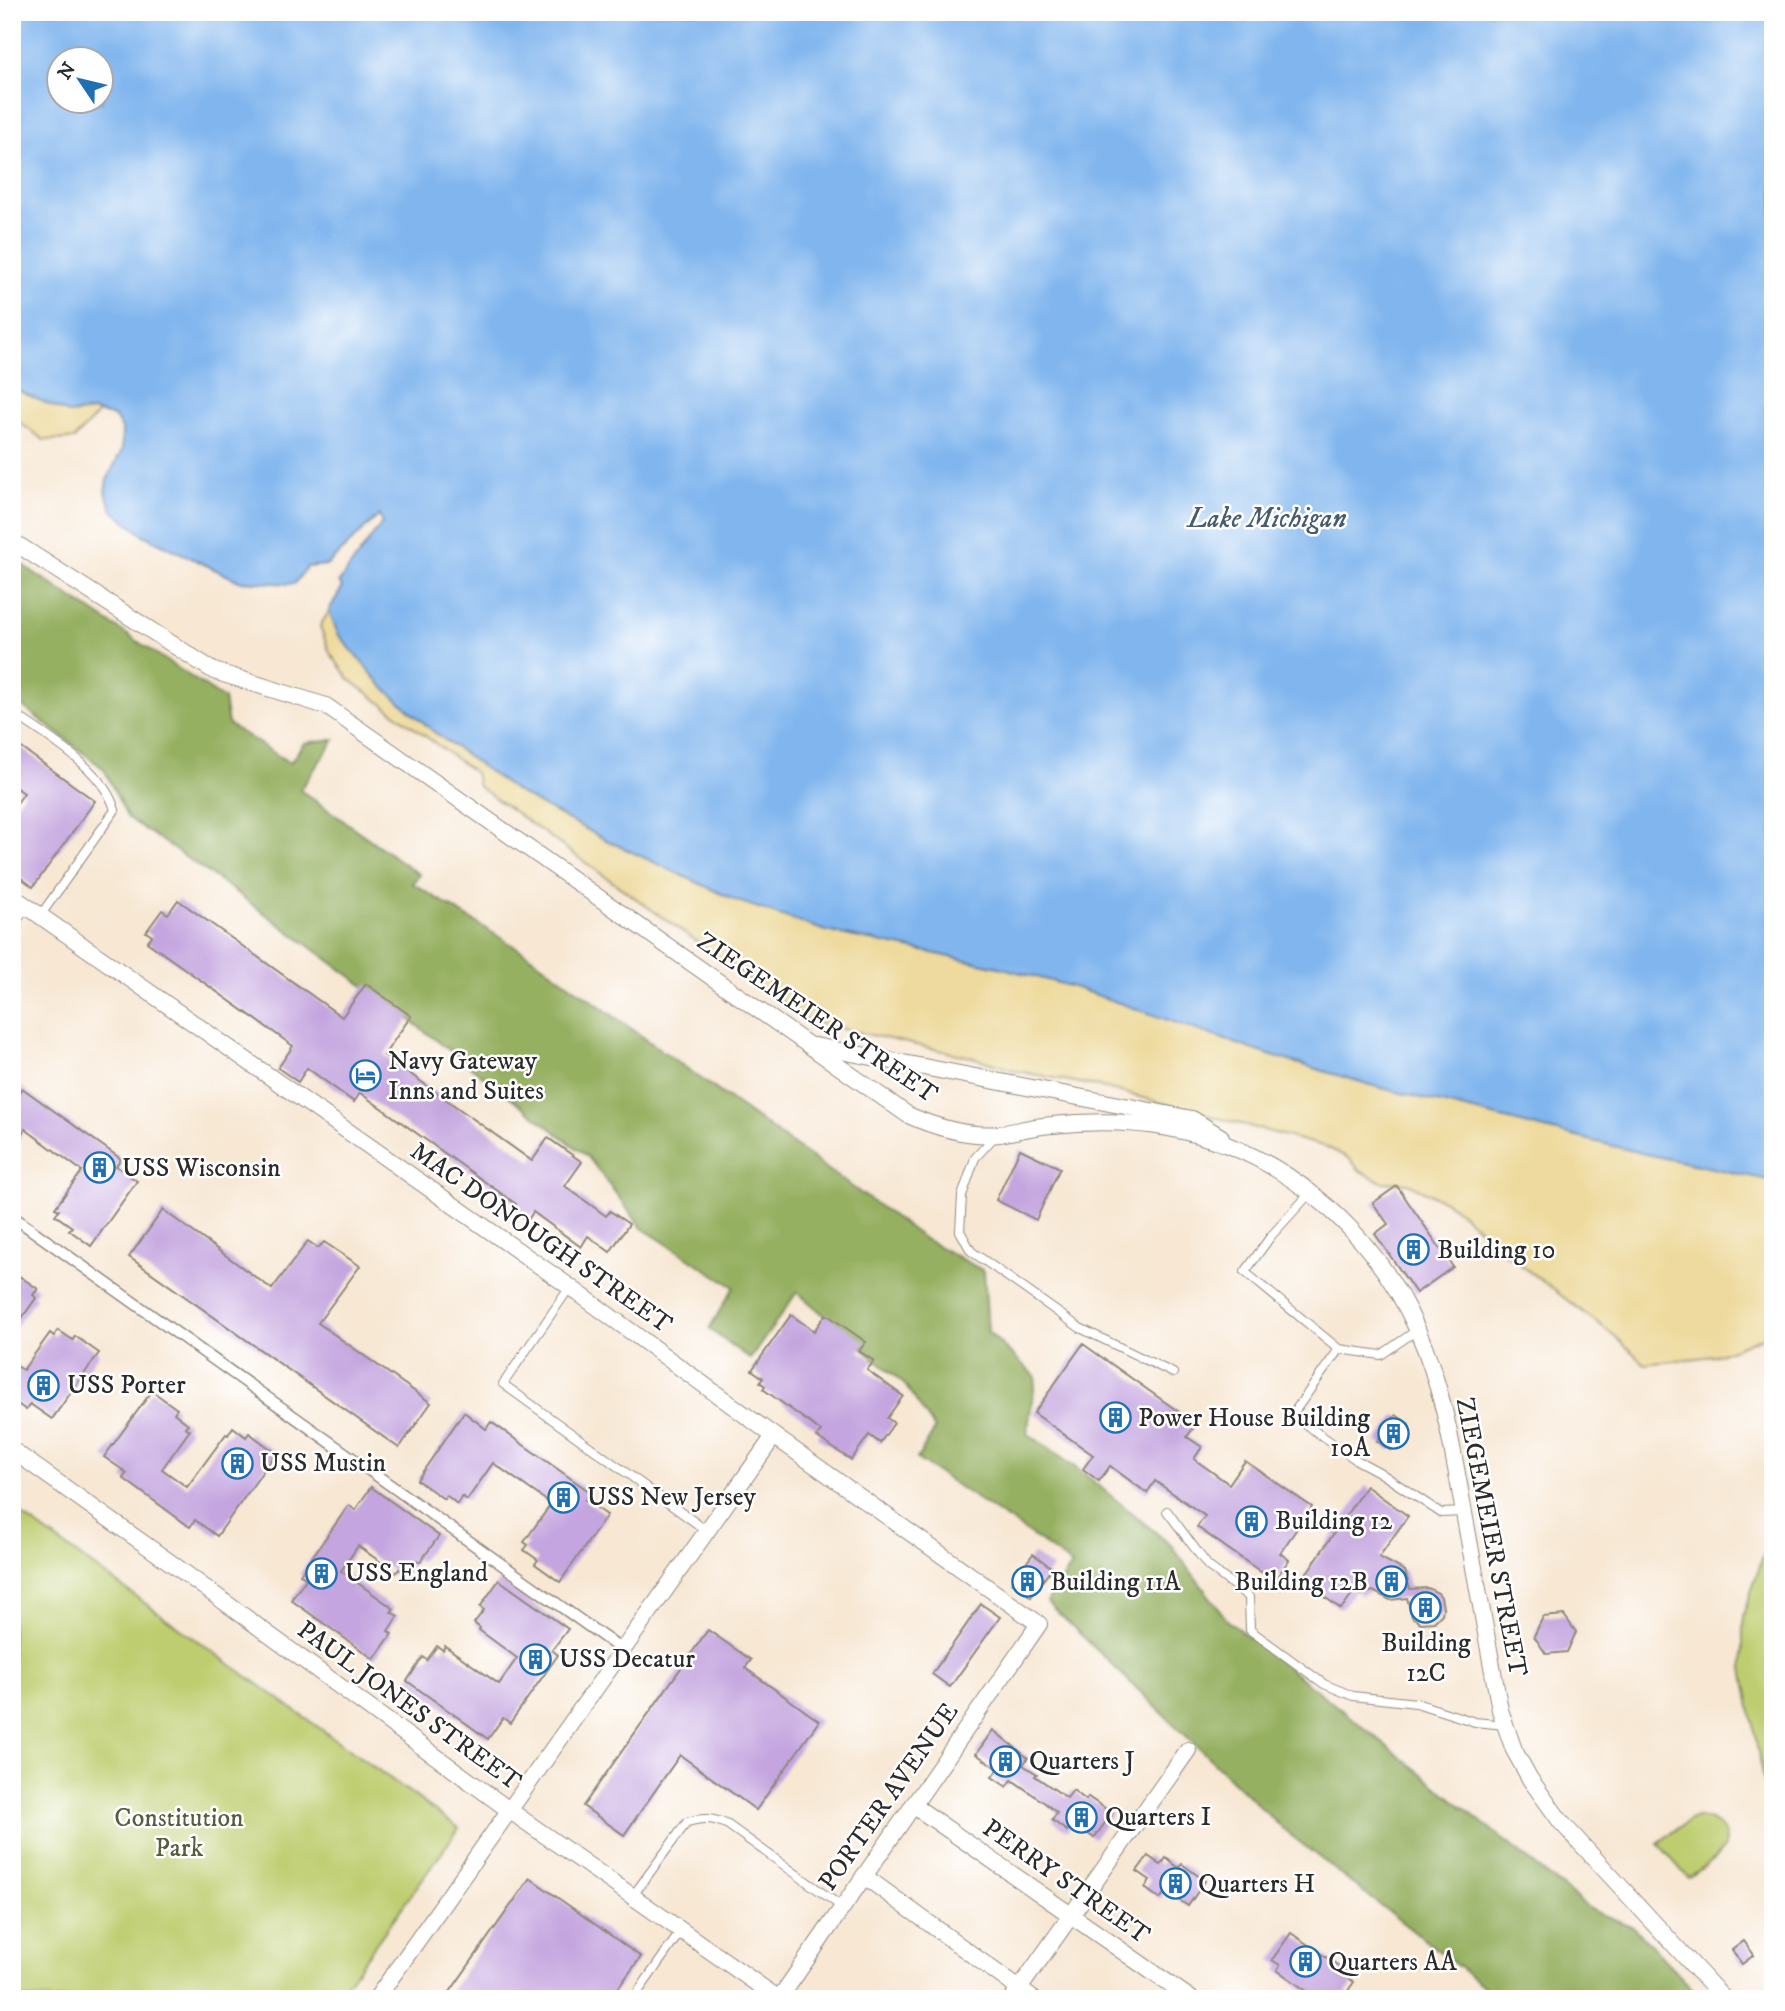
<svg xmlns="http://www.w3.org/2000/svg" width="1785" height="2011" font-family="'IM FELL DW Pica',serif">
<style>
.green{fill:#becd6f;stroke:#747c4d;stroke-width:2}
.forest{fill:#96b062;stroke:#606e46;stroke-width:2}
.sand{fill:#eeda9e;stroke:#8c8264;stroke-width:2}
.water{fill:#80b5ee;stroke:#56708c;stroke-width:2;fill-rule:evenodd}
.building{fill:#c4a5df}
.lines{fill:none;stroke-linecap:round;stroke-linejoin:round}
.service-casing{stroke:#91897f;stroke-width:10}
.pedestrian-casing{stroke:#91897f;stroke-width:13}
.minor-casing{stroke:#91897f;stroke-width:18}
.service{stroke:#fff;stroke-width:8}
.pedestrian{stroke:#fff;stroke-width:10}
.minor{stroke:#fff;stroke-width:16}
.labels{text-anchor:middle;dominant-baseline:central;stroke-width:5;stroke-linejoin:round;paint-order:stroke}
.street-label{font-size:26px;fill:#2b2b2b;stroke:#fff}
.poi-label{font-size:26px;fill:#2b2b2b;stroke:#fff;text-anchor:start}
.park-label{font-size:26px;fill:#575c3f;stroke:#fff}
.water-label{font-size:28px;font-style:italic;fill:#495b6f;stroke:#fff}
</style>
<rect width="100%" height="100%" fill="#fff"/>
<filter id="ink" filterUnits="userSpaceOnUse"><feTurbulence type="fractalNoise" baseFrequency=".0143" numOctaves="2"/><feDisplacementMap in="SourceGraphic" scale="14" xChannelSelector="R" yChannelSelector="G"/><feConvolveMatrix kernelMatrix="1 2 1 2 8 2 1 2 1" color-interpolation-filters="sRGB"/></filter>
<filter id="wash" filterUnits="userSpaceOnUse"><feTurbulence type="fractalNoise" baseFrequency=".00686" numOctaves="4" result="noise"/><feDisplacementMap in="SourceGraphic" scale="28" xChannelSelector="R" yChannelSelector="G"/><feGaussianBlur stdDeviation="1.57" result="paint"/><feColorMatrix in="noise" values="0 0 0 0 0 0 0 0 0 0 0 0 0 0 0 0 0 1.4 0 .05"/><feComposite in="paint" operator="in"/></filter>
<g filter="url(#wash)">
<rect width="100%" height="100%" fill="#f7e7d3"/>
<g class="green">
<path d="M12 1508 459 1828 336 1999H12Z"/>
<path d="M1773 1538V1821L1762 1775 1743 1668V1616L1764 1554Z"/>
<path d="M1697 1817C1717 1818 1736 1835 1719 1854 1711 1863 1698 1871 1688 1878L1658 1843 1688 1821Z"/>
</g>
<path class="forest" d="M12 558 224 699 228 724 290 763 304 743 335 739 300 790 420 875 412 883 527 954 926 1240 984 1271 988 1332 1036 1377 1027 1433 1083 1473 1171 1545 1228 1621 1358 1723 1591 1910 1634 1927 1702 1999H1500L1283 1829 1047 1602 1072 1565 1037 1539 917 1459 935 1429 905 1385 797 1292 750 1359 709 1329 734 1287 642 1228 588 1157 401 1013 223 883 127 817 104 769 12 698Z"/>
<g class="sand">
<path d="M12 317 123 378 95 417 74 439 44 440 12 417Z"/>
<path d="M352 574 1773 950V1333L1714 1356 1645 1364 1615 1336 1502 1251 1501 1247 1450 1204 1408 1183 1382 1182 1360 1171 1350 1159 1327 1147 1106 1088 1017 1071 975 1058 808 1021 478 786 475 773 349 679 330 653 320 626Z"/>
</g>
<path class="water" d="M12 12H1773V1181L1641 1153 1381 1088 1269 1055 1073 987 999 967 826 931 735 900 606 840 517 792 434 732 382 686 338 634 329 610 342 588 339 582 382 523 379 515 327 565 307 567 294 584 239 581 143 535 113 511 105 492 107 480 122 450V429L115 417 93 411 70 414 12 388ZM60 60H102V102H60Z"/>
<g id="blocks">
<g class="building">
<path d="M12 741 95 801 33 887 12 871V810L24 793 12 785Z"/>
<path d="M178 900 342 1017 366 984 411 1016 384 1055 532 1161 548 1138 582 1162 565 1186 606 1216 610 1211 629 1224 610 1252 588 1236 581 1247 533 1212 528 1220 513 1209 516 1204 360 1093 354 1102 307 1068 298 1082 278 1068 293 1046 147 942 152 936 146 932 162 910 168 914Z"/>
<path d="M22 1088 121 1159 116 1166 137 1181 91 1246 69 1230 72 1227 55 1215 59 1210 55 1208 82 1171 25 1129 12 1147V1103Z"/>
<path d="M1020 1149 1060 1168 1036 1220 996 1200Z"/>
<path d="M1397 1186 1453 1267 1416 1293 1375 1234 1388 1224 1373 1203Z"/>
<path d="M163 1210 272 1289 308 1241 318 1248 324 1242 360 1266 318 1323 431 1403 399 1448 129 1257Z"/>
<path d="M12 1271 38 1289 33 1295 36 1298 12 1332Z"/>
<path d="M826 1314 866 1342 859 1351 874 1361 867 1370 903 1396 887 1418 894 1423 880 1443 869 1435 851 1460 817 1437 821 1431 763 1389 765 1386 760 1382 763 1378 752 1370 791 1315 814 1331Z"/>
<path d="M58 1330 73 1340 75 1336 99 1353 52 1419 30 1404 26 1410 12 1400V1363L23 1370 50 1333 54 1336Z"/>
<path d="M1083 1344 1196 1424 1187 1437 1202 1447 1194 1459 1229 1484 1245 1461 1312 1507 1280 1553 1289 1560 1274 1581 1197 1527 1205 1516 1155 1481 1147 1493 1110 1466 1099 1481 1083 1469 1093 1455 1034 1413Z"/>
<path d="M152 1391 177 1409 174 1413 188 1424 185 1427 190 1430 162 1469 187 1487 226 1434 228 1435 233 1427 246 1437 249 1433 276 1453 217 1536 195 1520 190 1527 123 1478 127 1473 104 1457Z"/>
<path d="M464 1412 486 1429 491 1422 590 1492 585 1500 607 1515 560 1582 535 1564 538 1560 524 1550 528 1545 524 1542 551 1504 493 1463 467 1500 462 1496 457 1504 446 1495 444 1499 417 1480Z"/>
<path d="M1396 1415 1409 1424 1390 1450 1377 1441Z"/>
<path d="M1366 1486 1408 1516 1379 1557 1405 1571 1410 1589 1428 1588 1438 1593 1441 1597 1443 1608 1442 1614 1434 1622 1421 1623 1412 1617 1407 1598 1390 1600 1373 1591 1361 1595 1355 1590 1341 1609 1302 1580Z"/>
<path d="M371 1487 439 1536 420 1562 416 1560 406 1574 399 1569 396 1573 358 1546 341 1571 394 1609 391 1612 398 1616 388 1631 392 1634 374 1659 291 1600 306 1579 300 1574 349 1505 355 1510Z"/>
<path d="M1033 1554 1052 1568 1031 1597 1012 1582Z"/>
<path d="M499 1580 568 1629 552 1650 558 1655 510 1723 503 1718 488 1739 407 1681 423 1657 427 1660 437 1646 443 1650 445 1646 499 1684 517 1658 479 1630 480 1628 474 1623 484 1610 480 1607Z"/>
<path d="M981 1604 1000 1617 950 1687 932 1674Z"/>
<path d="M1564 1615 1576 1632 1567 1652 1546 1654 1534 1636 1543 1617Z"/>
<path d="M708 1630 751 1660 745 1668 819 1721 756 1810 680 1755 624 1835 583 1806Z"/>
<path d="M993 1730 1028 1758 1023 1765 1037 1774 1035 1776 1067 1798 1073 1790 1086 1800 1088 1797 1112 1813 1094 1838 1073 1823 1067 1831 1052 1820 1057 1813 1045 1803 1012 1780 1007 1787 992 1777 998 1769 976 1754Z"/>
<path d="M1148 1856 1161 1865 1166 1858 1179 1868 1182 1864 1205 1881 1188 1906 1166 1891 1160 1899 1145 1888 1150 1880 1137 1871Z"/>
<path d="M530 1878 641 1957 610 1999H445Z"/>
<path d="M1291 1933 1350 1974 1347 1977 1354 1982 1342 1999H1318L1277 1970 1280 1965 1272 1960Z"/>
<path d="M1744 1941 1754 1955 1742 1964 1732 1950Z"/>
</g>
</g>
</g>
<g filter="url(#ink)">
<use href="#blocks" fill-opacity="0" stroke="#91897f" stroke-width="2"/>
<g class="lines">
<defs>
<g id="service">
<path d="M12 712C47 737 103 768 115 810L40 916"/>
<path d="M995 1136 975 1158 962 1196 960 1231 971 1251 1080 1328 1173 1373"/>
<path d="M1311 1192 1271 1236 1245 1272 1339 1349 1292 1415 1355 1459 1379 1472 1441 1513 1464 1512"/>
<path d="M570 1287 503 1384 707 1531"/>
<path d="M1339 1349 1381 1355 1417 1330"/>
<path d="M1167 1511 1208 1566 1249 1597 1250 1630 1324 1684 1353 1696 1416 1703 1475 1722 1505 1725"/>
<path d="M632 1897 687 1822C704 1817 713 1818 728 1825L842 1907"/>
<path d="M633 1999 681 1931"/>
</g>
<path id="pedestrian" d="M12 1216 622 1650"/>
<g id="minor">
<path d="M12 541 214 671 326 706 908 1115C937 1128 968 1137 1000 1134 1017 1131 1035 1126 1052 1125 1091 1121 1129 1121 1168 1128 1279 1149 1371 1226 1417 1329 1443 1387 1453 1451 1464 1513 1476 1579 1488 1645 1500 1710L1514 1750 1530 1779 1561 1822 1724 1999"/>
<path d="M12 896 570 1287 774 1436 1039 1624 779 1999"/>
<path d="M12 920 24 905"/>
<path d="M815 1046 1192 1119 1221 1137"/>
<path d="M12 1450 171 1563 509 1810 779 1999"/>
<path d="M913 1805 1191 1999"/>
<path d="M864 1876 1033 1999"/>
<path d="M376 1999 774 1436"/>
<path d="M1012 1999 1188 1750"/>
</g>
</defs>
<use href="#service" class="service-casing"/>
<use href="#pedestrian" class="pedestrian-casing"/>
<use href="#minor" class="minor-casing"/>
<use href="#service" class="service"/>
<use href="#pedestrian" class="pedestrian"/>
<use href="#minor" class="minor"/>
</g>
</g>
<defs>
<symbol id="hotel-ring" viewBox="-11 -11 22 22"><circle r="9.5" fill="#fff" stroke="#1f6fb2" stroke-width="1.5"/><path d="M-6-4.5h1.5V1H6V5H4.5V3h-9V5H-6ZM-4 0a1.8 1.8 0 1 1 3.6 0ZM.5 0V-2.5h3Q6-2.5 6 0Z" fill="#1f6fb2"/></symbol>
<symbol id="building-ring" viewBox="-11 -11 22 22"><circle r="9.5" fill="#fff" stroke="#1f6fb2" stroke-width="1.5"/><path d="M-4-6H4V6H1V3H-1V6H-4ZM-2.5-4.3h1.7v1.8h-1.7ZM.8-4.3h1.7v1.8H.8ZM-2.5-1h1.7V.8h-1.7ZM.8-1h1.7V.8H.8Z" fill="#1f6fb2"/></symbol>
</defs>
<g fill-rule="evenodd">
<use href="#hotel-ring" x="348" y="1058" width="35" height="35"/>
<use href="#building-ring" x="82" y="1150" width="35" height="35"/>
<use href="#building-ring" x="1396" y="1232" width="35" height="35"/>
<use href="#building-ring" x="26" y="1368" width="35" height="35"/>
<use href="#building-ring" x="1098" y="1400" width="35" height="35"/>
<use href="#building-ring" x="1376" y="1416" width="35" height="35"/>
<use href="#building-ring" x="220" y="1446" width="35" height="35"/>
<use href="#building-ring" x="546" y="1480" width="35" height="35"/>
<use href="#building-ring" x="1234" y="1504" width="35" height="35"/>
<use href="#building-ring" x="304" y="1556" width="35" height="35"/>
<use href="#building-ring" x="1010" y="1564" width="35" height="35"/>
<use href="#building-ring" x="1374" y="1564" width="35" height="35"/>
<use href="#building-ring" x="1408" y="1590" width="35" height="35"/>
<use href="#building-ring" x="518" y="1642" width="35" height="35"/>
<use href="#building-ring" x="988" y="1744" width="35" height="35"/>
<use href="#building-ring" x="1064" y="1800" width="35" height="35"/>
<use href="#building-ring" x="1158" y="1866" width="35" height="35"/>
<use href="#building-ring" x="1288" y="1944" width="35" height="35"/>
</g>
<g class="labels">
<g class="street-label">
<text transform="translate(817 1018) rotate(34)">ZIEGEMEIER STREET</text>
<text transform="translate(541 1238) rotate(35)">MAC DONOUGH STREET</text>
<text transform="translate(1491 1537) rotate(79)">ZIEGEMEIER STREET</text>
<text transform="translate(409 1706) rotate(36)">PAUL JONES STREET</text>
<text transform="translate(889 1797) rotate(-55)">PORTER AVENUE</text>
<text transform="translate(1066 1882) rotate(35)">PERRY STREET</text>
</g>
<g class="poi-label">
<text x="388" y="1061">Navy Gateway<tspan x="388" dy="30">Inns and Suites</tspan></text>
<text x="122" y="1168">USS Wisconsin</text>
<text x="1437" y="1250">Building 10</text>
<text x="67" y="1385">USS Porter</text>
<text x="1138" y="1418">Power House</text>
<text x="1370" y="1418" text-anchor="end">Building<tspan x="1370" dy="30">10A</tspan></text>
<text x="260" y="1463">USS Mustin</text>
<text x="587" y="1497">USS New Jersey</text>
<text x="1275" y="1521">Building 12</text>
<text x="345" y="1573">USS England</text>
<text x="1050" y="1582">Building 11A</text>
<text x="1368" y="1582" text-anchor="end">Building 12B</text>
<text x="1426" y="1643" text-anchor="middle">Building<tspan x="1426" dy="30">12C</tspan></text>
<text x="559" y="1659">USS Decatur</text>
<text x="1029" y="1761">Quarters J</text>
<text x="1105" y="1817">Quarters I</text>
<text x="1198" y="1884">Quarters H</text>
<text x="1328" y="1962">Quarters AA</text>
</g>
<g class="park-label">
<text x="179" y="1818">Constitution<tspan x="179" dy="30">Park</tspan></text>
</g>
<g class="water-label">
<text x="1267" y="518">Lake Michigan</text>
</g>
</g>
<rect width="1785" height="2011" fill="none" stroke="#fff" stroke-width="42"/>
<g transform="translate(80 80) rotate(305)"><circle r="33" fill="#ffffff" stroke="#aaaaaa" stroke-width="2"/>
<path d="M0-5L12 26L0 18L-12 26Z" fill="#1f6fb2"/>
<text y="-10" font-size="19" font-weight="bold" text-anchor="middle" fill="#2b2b2b">N</text>
</g>
</svg>
